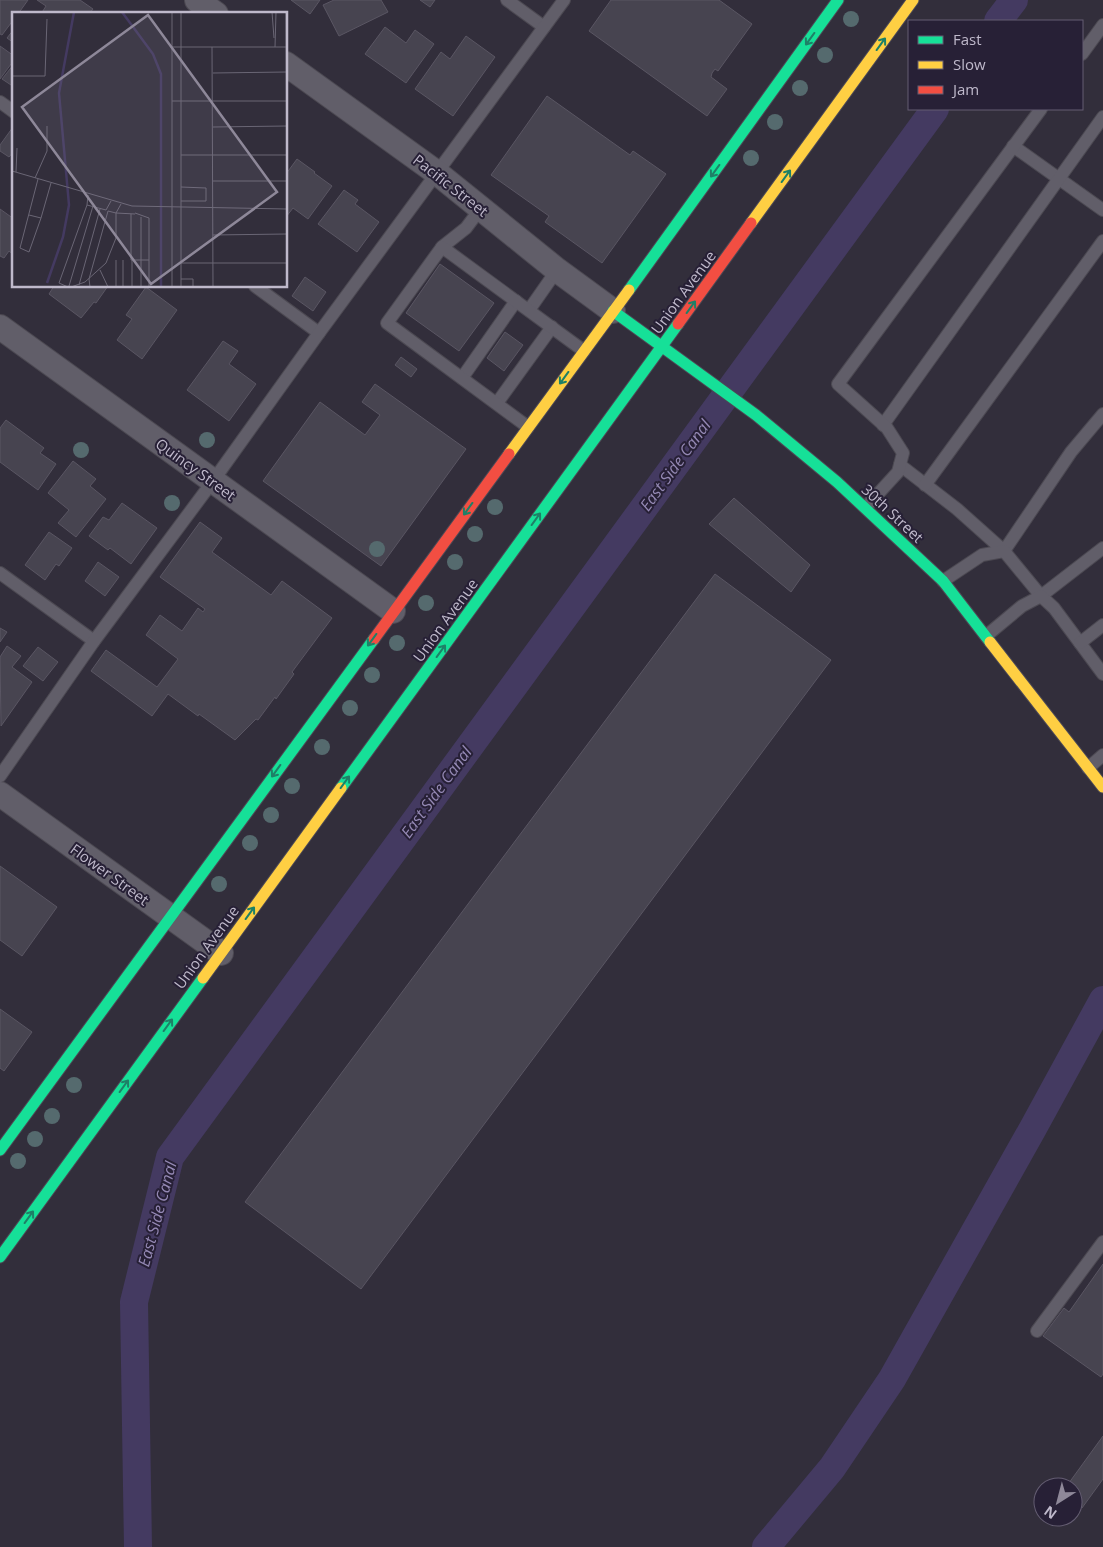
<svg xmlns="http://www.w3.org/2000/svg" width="1103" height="1547" font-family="'Open Sans',sans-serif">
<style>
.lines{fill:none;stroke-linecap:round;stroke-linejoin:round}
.canal{stroke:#443a61;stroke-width:28}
.building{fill:#474450;stroke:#5a5663}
.lane-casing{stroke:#4c4952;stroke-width:14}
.street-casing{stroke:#4c4952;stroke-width:26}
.fast-casing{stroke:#4d4955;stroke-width:13}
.slow-casing{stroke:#4d4955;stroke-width:13}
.jam-casing{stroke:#4d4955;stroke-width:13}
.lane{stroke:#615e69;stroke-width:12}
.street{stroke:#615e69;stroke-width:24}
.fast{stroke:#16e098;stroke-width:11}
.slow{stroke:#ffcf43;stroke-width:11}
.jam{stroke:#f24e42;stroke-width:11}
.tree{fill:#556a6e}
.oneway{stroke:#1e8067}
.labels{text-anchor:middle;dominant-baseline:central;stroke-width:4;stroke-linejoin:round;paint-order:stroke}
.street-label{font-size:15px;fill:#bfb9cb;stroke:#272036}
.water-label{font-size:16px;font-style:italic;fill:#9589b5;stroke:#272036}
.inset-river{fill:none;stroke:#443a61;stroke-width:2.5}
.inset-road{fill:none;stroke:#6a6675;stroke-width:1}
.view{fill:#8e8899;fill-opacity:0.15;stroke:#8e8899;stroke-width:2.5}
.inset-edge{fill:none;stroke:#bfb9cb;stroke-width:2.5}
</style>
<rect width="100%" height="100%" fill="#322e3b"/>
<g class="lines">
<g class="canal">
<path d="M998 21 1014 0"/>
<path d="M138 1547 134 1302 170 1157 935 109"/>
<path d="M766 1547 832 1468 892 1379 1032 1130 1103 1000"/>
</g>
</g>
<g class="building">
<path d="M0 0H28L18 14H14V19L2 35 0 34Z"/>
<path d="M37 0H80L93 9 89 14H41L46 6Z"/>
<path d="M291 0H320L310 14Z"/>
<path d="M334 0H381L388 12 339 36 323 5Z"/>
<path d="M420 0H435L430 7Z"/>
<path d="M611 0H719L752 24 718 71 715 69 712 73 711 77 727 89 707 116 589 31Z"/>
<path d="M385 27 406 43 415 30 434 44 406 83 365 54Z"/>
<path d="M14 29V43L7 38Z"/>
<path d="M466 36 495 57 453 116 415 89 441 52 450 59Z"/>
<path d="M0 46 14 56V60L0 79Z"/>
<path d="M14 64V87L2 79Z"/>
<path d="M547 96 630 155 633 151 666 174 602 263 545 222 549 216 491 175Z"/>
<path d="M13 127 14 151 9 157 0 151V145Z"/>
<path d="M297 159 315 172 314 173 332 186 308 219 293 208 286 217V174Z"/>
<path d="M344 190 358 200 355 204 379 222 357 252 318 224Z"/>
<path d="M0 209 14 219V255L9 251 4 258 0 256Z"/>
<path d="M440 264 494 303 459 351 406 313Z"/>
<path d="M305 277 326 292 313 311 292 296Z"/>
<path d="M54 286H108L96 303 94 302 81 318 49 294Z"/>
<path d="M146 287 177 310 142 359 117 340 132 319 126 315Z"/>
<path d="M505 332 523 345 504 371 487 358Z"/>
<path d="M223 341 238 351 229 364 256 384 229 421 187 390Z"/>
<path d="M401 357 417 369 411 377 395 365Z"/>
<path d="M375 384 466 449 381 566 263 481 320 402 365 435 380 415 362 402Z"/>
<path d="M6 420 44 448 40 453 56 464 38 490 0 462V428Z"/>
<path d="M73 461 96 479 90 486 106 499 76 537 58 523 69 510 48 493Z"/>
<path d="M734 498 810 565 791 592 709 524Z"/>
<path d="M122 503 157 528 131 564 110 548 108 550 89 536 103 517 109 520Z"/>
<path d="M200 522 222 538 212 552 271 595 282 581 332 618 292 672 294 674 276 699 275 697 258 720 256 719 235 740 199 714 198 716 168 694 152 716 91 671 106 650 157 687 178 659 146 635 160 615 182 631 198 608 203 612 205 609 160 577Z"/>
<path d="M49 532 72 548 59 566 56 564 45 580 25 565Z"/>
<path d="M98 562 119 577 105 596 85 581Z"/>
<path d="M715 574 831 660 361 1289 245 1202Z"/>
<path d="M0 628 7 632 0 642Z"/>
<path d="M7 646 21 656 12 667 32 682 1 726 0 657Z"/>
<path d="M38 647 58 662 43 681 23 666Z"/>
<path d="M0 866 57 907 22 956 0 940Z"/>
<path d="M0 1009 32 1032 4 1071 0 1068Z"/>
<path d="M1103 1264V1374L1101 1377 1043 1336 1064 1308 1069 1312Z"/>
<path d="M1103 1436V1479L1082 1508 1073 1502V1487H1066Z"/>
</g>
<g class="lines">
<defs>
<g id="lane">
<path d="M507 0 544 27"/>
<path d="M1082 54 1103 25"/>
<path d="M0 102 14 112"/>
<path d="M1013 146 1103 210"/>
<path d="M442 247 466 228 481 208"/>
<path d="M255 286 319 333"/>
<path d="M529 310 557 270"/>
<path d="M462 378 516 301"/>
<path d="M497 403 552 327"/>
<path d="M883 425 1103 117"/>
<path d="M528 427 387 323 442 247 584 351"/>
<path d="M900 465 957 509 1004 551 1071 452 1103 414"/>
<path d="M925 485 1103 241"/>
<path d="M866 507 898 472 903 453 887 428 838 384 1041 109"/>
<path d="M0 573 94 641"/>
<path d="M943 581 982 555 1004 551 1041 596 1103 548"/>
<path d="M986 636 1022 606 1041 596 1054 608 1103 674"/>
<path d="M1080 643 1103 625"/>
<path d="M1088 768 1103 755"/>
<path d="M0 776 94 641 213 481 319 333 564 0"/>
<path d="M1037 1331 1103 1242"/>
</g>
<g id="street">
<path d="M197 0 216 14"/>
<path d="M286 64 437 173 557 270 613 311"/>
<path d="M0 327 393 611"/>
<path d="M0 794 221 953"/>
</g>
<g id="fast">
<path d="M629 290 838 0"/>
<path d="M613 311 756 415 837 482 943 581 990 642"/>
<path d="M341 788 678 324"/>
<path d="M0 1150 374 639"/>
<path d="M0 1257 203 978"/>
</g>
<g id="slow">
<path d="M751 223 913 0"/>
<path d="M509 454 629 290"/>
<path d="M990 642 1103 787"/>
<path d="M203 978 341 788"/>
</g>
<g id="jam">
<path d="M678 324 751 223"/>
<path d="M374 639 509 454"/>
</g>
</defs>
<use href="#lane" class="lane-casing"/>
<use href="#street" class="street-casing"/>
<use href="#fast" class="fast-casing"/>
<use href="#slow" class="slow-casing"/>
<use href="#jam" class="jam-casing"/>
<use href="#lane" class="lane"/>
<use href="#street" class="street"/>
<use href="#fast" class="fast"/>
<use href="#slow" class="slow"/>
<use href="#jam" class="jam"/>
</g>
<g class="tree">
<circle cx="851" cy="19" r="8"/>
<circle cx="825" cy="55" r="8"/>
<circle cx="800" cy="88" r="8"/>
<circle cx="775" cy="122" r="8"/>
<circle cx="751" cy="158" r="8"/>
<circle cx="207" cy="440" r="8"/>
<circle cx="81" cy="450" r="8"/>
<circle cx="172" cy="503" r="8"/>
<circle cx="495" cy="507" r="8"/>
<circle cx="475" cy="534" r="8"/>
<circle cx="377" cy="549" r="8"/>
<circle cx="455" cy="562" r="8"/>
<circle cx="426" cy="603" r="8"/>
<circle cx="397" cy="643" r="8"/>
<circle cx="372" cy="675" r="8"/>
<circle cx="350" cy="708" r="8"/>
<circle cx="322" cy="747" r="8"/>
<circle cx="292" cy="786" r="8"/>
<circle cx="271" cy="815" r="8"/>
<circle cx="250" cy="843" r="8"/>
<circle cx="219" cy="884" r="8"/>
<circle cx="74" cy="1085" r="8"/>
<circle cx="52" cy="1116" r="8"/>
<circle cx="35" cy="1139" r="8"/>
<circle cx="18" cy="1161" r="8"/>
</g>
<defs><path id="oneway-shaft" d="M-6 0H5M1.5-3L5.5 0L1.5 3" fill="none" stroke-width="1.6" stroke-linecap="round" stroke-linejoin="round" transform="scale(1.25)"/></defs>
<g class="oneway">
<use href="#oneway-shaft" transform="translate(810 39) rotate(126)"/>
<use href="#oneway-shaft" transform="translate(881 44) rotate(-54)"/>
<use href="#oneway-shaft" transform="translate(715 171) rotate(126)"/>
<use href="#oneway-shaft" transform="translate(786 176) rotate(-54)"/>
<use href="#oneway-shaft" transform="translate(691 307) rotate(-54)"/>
<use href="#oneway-shaft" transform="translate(564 378) rotate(126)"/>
<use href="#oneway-shaft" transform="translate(468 509) rotate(126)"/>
<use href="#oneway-shaft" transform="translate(536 519) rotate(-54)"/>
<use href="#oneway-shaft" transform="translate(372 640) rotate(126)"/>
<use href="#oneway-shaft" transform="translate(441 651) rotate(-54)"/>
<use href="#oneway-shaft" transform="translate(276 771) rotate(126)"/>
<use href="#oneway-shaft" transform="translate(345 782) rotate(-54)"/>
<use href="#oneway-shaft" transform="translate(250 913) rotate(-54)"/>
<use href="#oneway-shaft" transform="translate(168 1025) rotate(-54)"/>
<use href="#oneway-shaft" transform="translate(124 1086) rotate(-54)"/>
<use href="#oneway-shaft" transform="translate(29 1217) rotate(-54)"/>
</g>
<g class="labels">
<g class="street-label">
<text transform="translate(451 185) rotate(38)">Pacific Street</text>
<text transform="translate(683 292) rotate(-54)">Union Avenue</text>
<text transform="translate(196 469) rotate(36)">Quincy Street</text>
<text transform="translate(893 513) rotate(43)">30th Street</text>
<text transform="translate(445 620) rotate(-54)">Union Avenue</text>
<text transform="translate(110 874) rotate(36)">Flower Street</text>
<text transform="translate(206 947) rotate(-54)">Union Avenue</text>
</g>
<g class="water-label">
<text transform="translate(675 465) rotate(-54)">East Side Canal</text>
<text transform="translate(436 792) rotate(-54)">East Side Canal</text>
<text transform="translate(157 1214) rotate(-75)">East Side Canal</text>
</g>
</g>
<g transform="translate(12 12)">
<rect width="275" height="275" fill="#322e3b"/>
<path class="inset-river" d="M110 0 141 42 149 62V275M35 271 51 225 57 193 47 81 62 0"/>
<path class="inset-road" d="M160 0V275M260 0 262 26M274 0 275 229M160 35H275M200 35 201 275M263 35 264 0M201 61 275 60M0 64H33L35 7M160 89H275M201 115 275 114M169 143H275M0 159 120 194 275 197M4 160 5 136M23 166 35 139V114M201 169H275M76 183 75 193 94 198 99 189M169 189H194V176L169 175M123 201 137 206V275M119 202V248H137M17 203 29 206 17 240 8 236 26 167M129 205V275M29 206 39 171M201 223 275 222M111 248V275M120 248V275M169 251H275M88 258 96 275M169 267H181V275M67 273 88 197M57 274 81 194M56 275 47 271 75 193M59 275 73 270 94 251 104 226V201L123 202M78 275 77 267 96 199 104 201 109 192M104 275V248M169 275V0"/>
<path class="view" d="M136 3 265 180 139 272 10 95Z"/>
<rect width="275" height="275" class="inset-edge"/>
</g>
<rect x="908" y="20" width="175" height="90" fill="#272036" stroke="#645d72"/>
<rect x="918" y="36" width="25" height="8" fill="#16e098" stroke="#645d72"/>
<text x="953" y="45" font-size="15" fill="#bfb9cb">Fast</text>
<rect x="918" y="61" width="25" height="8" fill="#ffcf43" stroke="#645d72"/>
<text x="953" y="70" font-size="15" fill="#bfb9cb">Slow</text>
<rect x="918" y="86" width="25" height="8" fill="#f24e42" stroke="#645d72"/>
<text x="953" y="95" font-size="15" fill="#bfb9cb">Jam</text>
<g transform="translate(1058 1502) rotate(216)"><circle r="24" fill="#272036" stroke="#645d72"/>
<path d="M0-4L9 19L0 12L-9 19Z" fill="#8e8899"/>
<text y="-8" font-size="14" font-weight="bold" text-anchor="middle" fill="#bfb9cb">N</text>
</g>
</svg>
